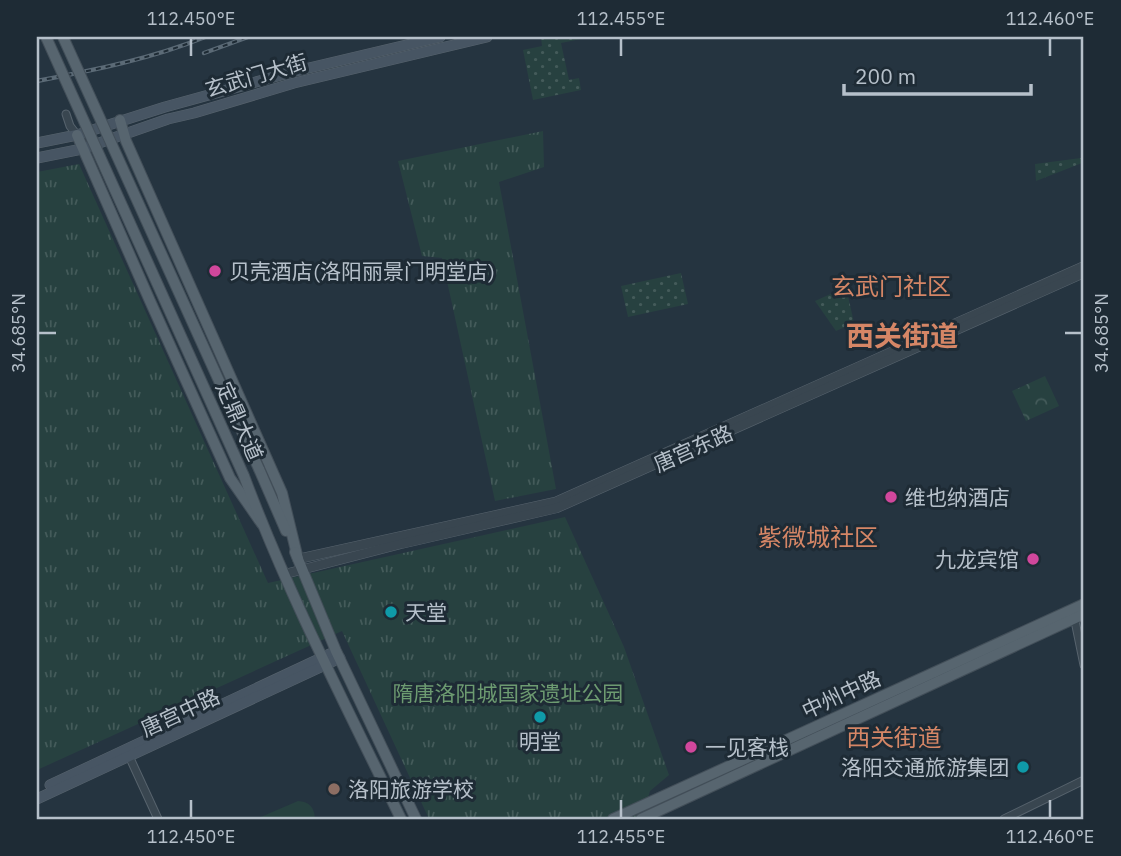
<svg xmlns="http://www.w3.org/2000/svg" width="1121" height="856" font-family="'IBM Plex Sans','Noto Sans SC',sans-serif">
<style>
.grass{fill:url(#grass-dots)}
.forest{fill:url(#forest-crowns)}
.park{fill:url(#park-tufts)}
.garden{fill:#274140}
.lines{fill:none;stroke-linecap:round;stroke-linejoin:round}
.minor-casing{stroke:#57636d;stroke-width:9}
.tertiary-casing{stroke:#57636d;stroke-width:10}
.secondary-casing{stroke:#57636d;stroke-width:11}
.primary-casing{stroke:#434f59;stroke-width:12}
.minor{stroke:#394650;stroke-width:7}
.tertiary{stroke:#394650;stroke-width:9}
.secondary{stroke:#475563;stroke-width:10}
.primary{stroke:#57656f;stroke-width:10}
.rail-casing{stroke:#5b6a76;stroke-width:4.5}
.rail{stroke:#1e2b35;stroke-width:2;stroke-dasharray:5;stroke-linecap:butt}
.primary-bridge-casing{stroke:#434f59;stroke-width:12;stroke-linecap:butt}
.primary-bridge{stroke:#57656f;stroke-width:10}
.ticks{fill:none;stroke:#b6c0ca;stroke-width:2.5}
.hotel-dot{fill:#d1479c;stroke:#1e2b35;stroke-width:2.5}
.culture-dot{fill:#0f9aa8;stroke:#1e2b35;stroke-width:2.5}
.education-dot{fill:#8d6e63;stroke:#1e2b35;stroke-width:2.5}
.labels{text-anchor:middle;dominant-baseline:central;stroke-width:6;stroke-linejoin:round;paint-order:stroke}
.street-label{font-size:21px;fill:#b6c0ca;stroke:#1e2b35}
.poi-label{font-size:21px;fill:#b6c0ca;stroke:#1e2b35;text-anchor:start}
.park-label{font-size:21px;fill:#6d9b71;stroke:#1e2b35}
.quarter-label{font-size:24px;fill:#d58666;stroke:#1e2b35}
.district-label{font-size:28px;font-weight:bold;fill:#d58666;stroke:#1e2b35}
.neatline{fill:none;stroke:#b6c0ca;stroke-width:2.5}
.ticks-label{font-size:18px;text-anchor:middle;fill:#b6c0ca}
</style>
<defs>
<pattern id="grass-dots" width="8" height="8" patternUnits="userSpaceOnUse" patternTransform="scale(1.75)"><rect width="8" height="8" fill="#274140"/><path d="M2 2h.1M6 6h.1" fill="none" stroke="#445b5a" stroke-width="1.8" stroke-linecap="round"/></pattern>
<pattern id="forest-crowns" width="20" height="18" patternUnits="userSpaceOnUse" patternTransform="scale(1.75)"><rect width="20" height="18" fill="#274140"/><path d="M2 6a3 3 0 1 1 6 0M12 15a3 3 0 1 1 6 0" fill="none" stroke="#445b5a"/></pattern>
<pattern id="park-tufts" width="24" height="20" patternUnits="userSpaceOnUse" patternTransform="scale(1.75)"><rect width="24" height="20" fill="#274140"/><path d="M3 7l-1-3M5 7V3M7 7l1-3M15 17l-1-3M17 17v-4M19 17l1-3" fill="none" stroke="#445b5a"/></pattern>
</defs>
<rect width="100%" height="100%" fill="#253440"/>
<g class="grass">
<path d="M541 37H591L561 43 569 80 579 78 581 90 533 100 523 50 542 46Z"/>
<path d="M1081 158 1082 163 1036 181 1035 164Z"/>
<path d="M681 273 688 304 628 317 621 286Z"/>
<path d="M846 287 854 323 836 331 815 301Z"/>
</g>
<path class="forest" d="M1045 376 1059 406 1026 421 1012 391Z"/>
<g class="park">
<path d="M543 131 544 167 499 182 556 489 495 501 442 258 422 256 398 161Z"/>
<path d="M79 164 268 583 565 517 624 647 669 775 650 791 642 819H429L342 631 37 770V172Z"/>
</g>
<path class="garden" d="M298 801C310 802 314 807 315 819H256Z"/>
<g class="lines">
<defs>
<g id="minor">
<path d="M66 114 70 126 77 135"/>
<path d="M1074 616 1084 665"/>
<path d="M129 756 158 819"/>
<path d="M1004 819 1084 780"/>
</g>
<g id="tertiary">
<path d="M298 559 555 502 1084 266"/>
<path d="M285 574 401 544 557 508 1084 273"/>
</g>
<g id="secondary">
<path d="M37 143 77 135 165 107 292 72 440 37"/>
<path d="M37 158 82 149 168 119 194 113 294 83 487 37"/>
<path d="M50 785 336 651"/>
<path d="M37 799 340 658"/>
</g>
<g id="primary">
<path d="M120 120 126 141 282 493 298 559"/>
<path d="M77 135 150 301 230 478 262 524"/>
<path d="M259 469 286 531"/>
<path d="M244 476C288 594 346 706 401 819"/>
<path d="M295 552 336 651 416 819"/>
<path d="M613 819 1084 604"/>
<path d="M641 819 1084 614"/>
</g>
</defs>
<use href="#minor" class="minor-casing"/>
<use href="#tertiary" class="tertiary-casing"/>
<use href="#secondary" class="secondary-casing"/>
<use href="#primary" class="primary-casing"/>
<use href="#minor" class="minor"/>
<use href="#tertiary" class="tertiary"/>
<use href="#secondary" class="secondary"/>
<use href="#primary" class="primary"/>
<defs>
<g id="rail">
<path d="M204 53 248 37"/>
<path d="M37 81C94 70 151 59 205 37"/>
</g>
</defs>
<use href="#rail" class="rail-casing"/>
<use href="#rail" class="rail"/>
<defs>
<g id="primary-bridge">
<path d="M46 37 244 476"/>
<path d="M63 37 259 469"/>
</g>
</defs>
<use href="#primary-bridge" class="primary-bridge-casing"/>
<use href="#primary-bridge" class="primary-bridge"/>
</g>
<path class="ticks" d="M191 38V56M621 38V56M1050 38V56M38 333H56M1065 333H1082M191 800V818M621 800V818M1050 800V818"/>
<g class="hotel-dot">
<circle cx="215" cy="271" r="7"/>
<circle cx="891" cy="497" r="7"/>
<circle cx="1033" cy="559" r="7"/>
<circle cx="691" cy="747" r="7"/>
</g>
<g class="culture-dot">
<circle cx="391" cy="612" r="7"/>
<circle cx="540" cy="717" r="7"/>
<circle cx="1023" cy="767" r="7"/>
</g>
<circle class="education-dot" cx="334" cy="789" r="7"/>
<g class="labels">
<g class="street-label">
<text transform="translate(256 75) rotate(-16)">玄武门大街</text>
<text transform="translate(240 421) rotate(66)">定鼎大道</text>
<text transform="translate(693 448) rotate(-24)">唐宫东路</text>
<text transform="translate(841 694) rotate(-25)">中州中路</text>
<text transform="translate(180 712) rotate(-25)">唐宫中路</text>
</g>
<g class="poi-label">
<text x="229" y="271">贝壳酒店(洛阳丽景门明堂店)</text>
<text x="905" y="497">维也纳酒店</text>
<text x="1019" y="559" text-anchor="end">九龙宾馆</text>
<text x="405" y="612">天堂</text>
<text x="540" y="741" text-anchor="middle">明堂</text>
<text x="705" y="747">一见客栈</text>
<text x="1009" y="767" text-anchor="end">洛阳交通旅游集团</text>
<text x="348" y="789">洛阳旅游学校</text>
</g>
<g class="park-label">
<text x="508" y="693">隋唐洛阳城国家遗址公园</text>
</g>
<g class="quarter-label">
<text x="891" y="286">玄武门社区</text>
<text x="818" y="537">紫微城社区</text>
<text x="894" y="737">西关街道</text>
</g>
<g class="district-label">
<text x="902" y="335">西关街道</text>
</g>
</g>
<rect width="1121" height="856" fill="none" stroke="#1e2b35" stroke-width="77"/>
<path d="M844 84v10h187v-10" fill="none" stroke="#b6c0ca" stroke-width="3.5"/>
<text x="855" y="84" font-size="21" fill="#b6c0ca" stroke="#1e2b35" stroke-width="5" paint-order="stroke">200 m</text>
<rect x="38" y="38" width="1044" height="780" class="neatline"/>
<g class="ticks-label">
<text x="191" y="25">112.450°E</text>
<text x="621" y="25">112.455°E</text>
<text x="1050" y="25">112.460°E</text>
<text transform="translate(19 333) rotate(-90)" y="6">34.685°N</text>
<text transform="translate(1102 333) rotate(-90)" y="6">34.685°N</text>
<text x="191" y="843">112.450°E</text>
<text x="621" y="843">112.455°E</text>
<text x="1050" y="843">112.460°E</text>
</g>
</svg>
